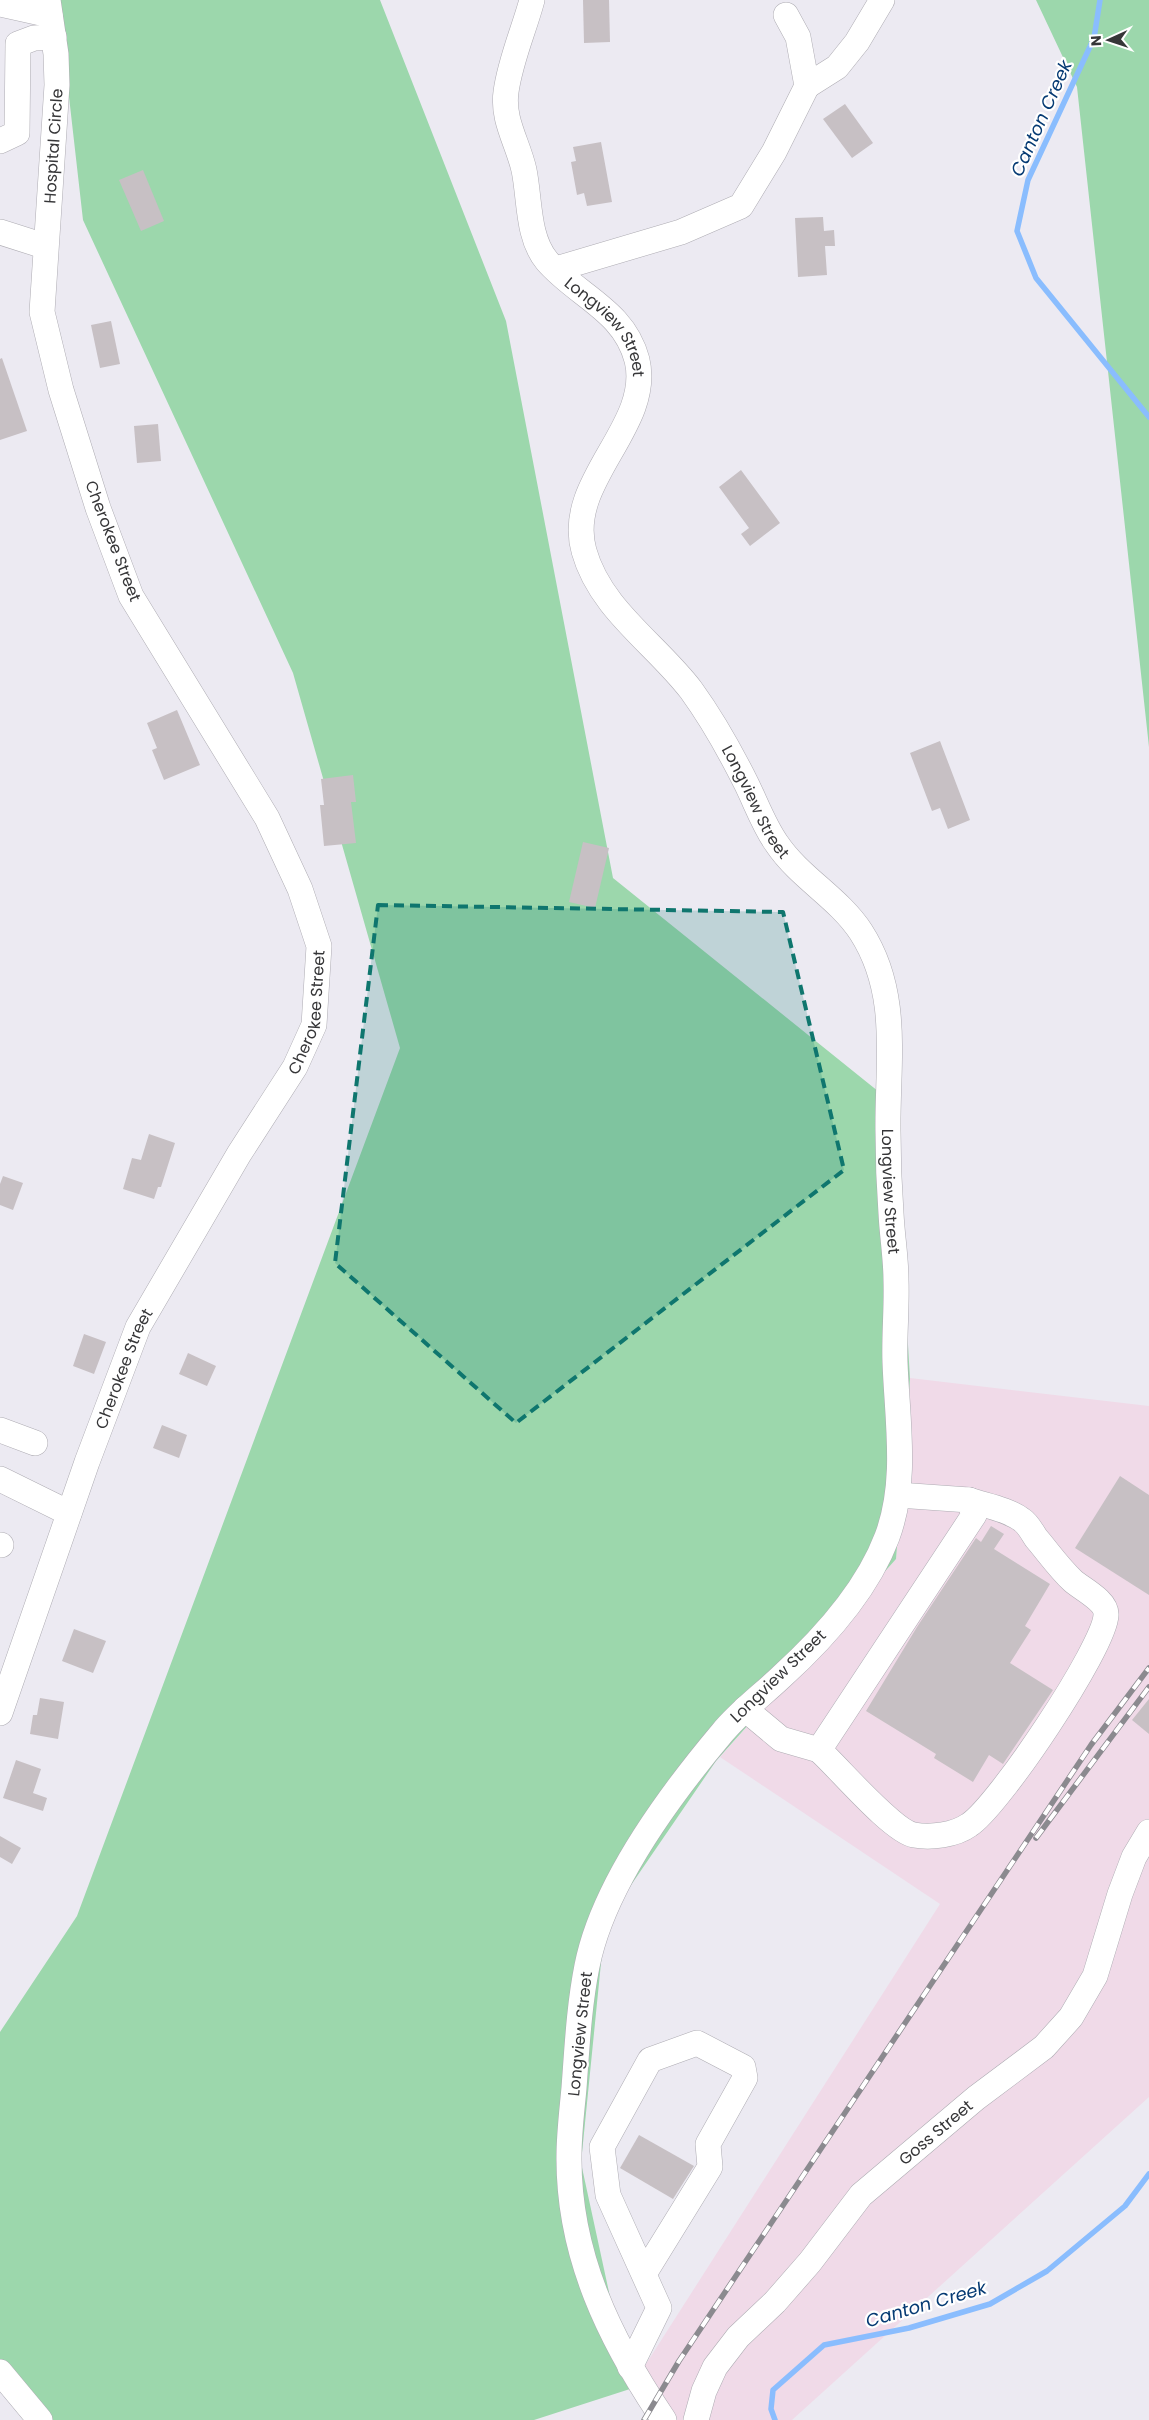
<svg xmlns="http://www.w3.org/2000/svg" width="1149" height="2420" font-family="Poppins,sans-serif">
<style>
.industrial{fill:#f0dae8}
.green{fill:#9cd7ac}
.lines{fill:none;stroke-linecap:round;stroke-linejoin:round}
.stream{stroke:#8abdfe;stroke-width:5.5}
.building{fill:#c7c0c4}
.minor-casing{stroke:#aeacb3;stroke-width:26}
.minor{stroke:#fff;stroke-width:25}
.rail-casing{stroke:#8b8a8f;stroke-width:5.5}
.rail{stroke:#fff;stroke-width:4;stroke-dasharray:11;stroke-linecap:butt}
.marked{fill:#0f766e;fill-opacity:0.2;stroke:#0f766e;stroke-width:4;stroke-dasharray:10 6;stroke-linejoin:round}
.labels{text-anchor:middle;dominant-baseline:central;stroke-width:4.5;stroke-linejoin:round;paint-order:stroke}
.street-label{font-size:16px;fill:#363638;stroke:#fff}
.water-label{font-size:18px;font-style:italic;fill:#053a73;stroke:#fff}
</style>
<rect width="100%" height="100%" fill="#eceaf2"/>
<path class="industrial" d="M910 1378 1149 1406V2097L792 2420H663L630 2389 940 1904 720 1757 896 1559Z"/>
<g class="green">
<path d="M58 0H380L506 321 613 878 894 1104 910 1379 896 1559 716 1761 605 1923 581 2163 630 2389 534 2420H30L0 2391V2032L77 1916 400 1048 293 673 83 220Z"/>
<path d="M1036 0H1149V747L1077 87Z"/>
</g>
<g class="lines">
<g class="stream">
<path d="M1100 0 1094 38 1028 180 1017 231 1036 278 1149 417"/>
<path d="M775 2420 771 2409 773 2390 824 2345 909 2328 990 2304 1047 2271 1125 2206 1149 2174"/>
</g>
</g>
<g class="building">
<path d="M583 0H609L610 42 584 43Z"/>
<path d="M845 104 873 143 852 158 823 119Z"/>
<path d="M601 142 612 202 587 206 584 193 577 195 571 162 576 161 573 147Z"/>
<path d="M143 170 164 221 141 231 119 180Z"/>
<path d="M823 217 824 231 834 230 835 246H825L827 275 798 277 795 218Z"/>
<path d="M111 321 120 364 100 368 91 325Z"/>
<path d="M2 358 27 431 0 440V359Z"/>
<path d="M158 424 161 461 137 463 134 426Z"/>
<path d="M741 470 780 523 750 546 741 534 749 528 719 487Z"/>
<path d="M177 710 200 765 164 780 152 750 157 748 147 723Z"/>
<path d="M940 741 970 820 948 829 940 808 932 811 910 753Z"/>
<path d="M353 775 356 802H351L356 843 324 846 320 805H324L321 779Z"/>
<path d="M583 842 609 848 595 908 569 902Z"/>
<path d="M149 1134 175 1143 161 1187H158L154 1199 123 1189 132 1158 141 1160Z"/>
<path d="M3 1176 23 1183 13 1210 0 1205V1184Z"/>
<path d="M84 1334 106 1342 94 1374 73 1366Z"/>
<path d="M188 1353 216 1366 207 1386 179 1374Z"/>
<path d="M162 1425 187 1435 179 1458 153 1448Z"/>
<path d="M1120 1476 1149 1495V1595L1075 1548Z"/>
<path d="M991 1526 1004 1534 994 1549 1050 1584 1025 1626 1031 1630 1010 1663 1053 1690 1003 1764 989 1755 973 1782 934 1758 936 1754 866 1711 917 1627 976 1538 981 1542Z"/>
<path d="M74 1629 106 1641 93 1673 62 1661Z"/>
<path d="M40 1698 64 1702 58 1739 30 1734 33 1715H37Z"/>
<path d="M1149 1699V1734L1132 1720Z"/>
<path d="M16 1760 41 1769 33 1793 47 1798 43 1811 3 1798Z"/>
<path d="M0 1836 21 1848 12 1864 0 1857Z"/>
<path d="M639 2135 694 2166 673 2199 620 2168Z"/>
</g>
<g class="lines">
<defs>
<g id="minor">
<path id="s1" d="M532 0C524 30 510 61 506 92 502 120 518 143 524 170 530 199 527 237 547 261 577 296 624 310 637 360 653 427 564 481 584 551 600 609 656 644 691 690 712 719 730 751 746 783 756 803 764 826 777 844 800 878 839 898 861 932 901 994 887 1063 888 1131 888 1158 889 1186 891 1213 892 1235 896 1258 896 1280 897 1308 894 1335 895 1362 897 1420 908 1481 887 1537 867 1590 823 1639 781 1677 761 1696 739 1712 722 1733 669 1796 603 1885 587 1966 579 2006 577 2048 574 2088 572 2110 569 2133 569 2156 568 2255 610 2340 664 2420"/>
<path d="M0 4 50 15"/>
<path d="M807 86 837 67 857 42 882 0"/>
<path d="M0 141 17 133 18 44 34 38 54 37"/>
<path d="M0 232 44 246"/>
<path d="M556 269 681 232 741 206 774 152 807 86 798 37 786 15"/>
<path d="M0 1430 35 1443"/>
<path d="M0 1479 69 1513"/>
<path d="M0 1545H1"/>
<path d="M745 1709 781 1739 819 1750 974 1515 969 1500 898 1495"/>
<path id="s2" d="M0 1713 87 1462 138 1327 239 1154 295 1067 314 1025 319 946 300 889 267 818 131 596 98 508 61 390 42 312 57 85 56 54 48 0"/>
<path d="M819 1750C839 1768 892 1831 914 1835 931 1838 955 1835 969 1825 998 1807 1105 1647 1106 1615 1107 1601 1082 1589 1073 1581 1059 1568 1048 1552 1036 1538 1032 1532 1028 1524 1022 1520 1007 1509 987 1506 969 1500"/>
<path d="M630 2367 659 2308 608 2195 602 2147 650 2060 697 2043 743 2067 745 2078 708 2144 710 2167 644 2274"/>
<path d="M0 2372 40 2420"/>
<path id="s3" d="M696 2420 704 2391 715 2367 738 2337 775 2302 810 2262 861 2195 976 2098 1044 2047 1071 2017 1095 1976 1120 1894 1134 1857 1149 1832"/>
</g>
</defs>
<use href="#minor" class="minor-casing"/>
<use href="#minor" class="minor"/>
<defs>
<g id="rail">
<path d="M1036 1838 1149 1687"/>
<path d="M644 2420 679 2361 1091 1745 1149 1668"/>
</g>
</defs>
<use href="#rail" class="rail-casing"/>
<use href="#rail" class="rail"/>
</g>
<path class="marked" d="M378 905 783 912 844 1170 516 1423 335 1263Z"/>
<g class="labels">
<g class="street-label">
<text stroke="none"><textPath href="#s2" startOffset="1702">Hospital Circle</textPath></text>
<text stroke="none"><textPath href="#s1" startOffset="362">Longview Street</textPath></text>
<text transform="translate(113 541) rotate(69)">Cherokee Street</text>
<text stroke="none"><textPath href="#s1" startOffset="918">Longview Street</textPath></text>
<text stroke="none"><textPath href="#s2" startOffset="771">Cherokee Street</textPath></text>
<text stroke="none"><textPath href="#s1" startOffset="1352">Longview Street</textPath></text>
<text stroke="none"><textPath href="#s2" startOffset="366">Cherokee Street</textPath></text>
<text transform="translate(778 1676) rotate(-44)">Longview Street</text>
<text transform="translate(580 2034) rotate(-84)">Longview Street</text>
<text stroke="none"><textPath href="#s3" startOffset="380">Goss Street</textPath></text>
</g>
<g class="water-label">
<text transform="translate(1041 118) rotate(-66)">Canton Creek</text>
<text transform="translate(926 2304) rotate(-16)">Canton Creek</text>
</g>
</g>
<g transform="translate(1109 40) rotate(267)" stroke="#ffffff" stroke-width="4" paint-order="stroke">
<path d="M0-4L9 19L0 12L-9 19Z" fill="#363638"/>
<text y="-8" font-size="14" font-weight="bold" text-anchor="middle" fill="#363638">N</text>
</g>
</svg>
